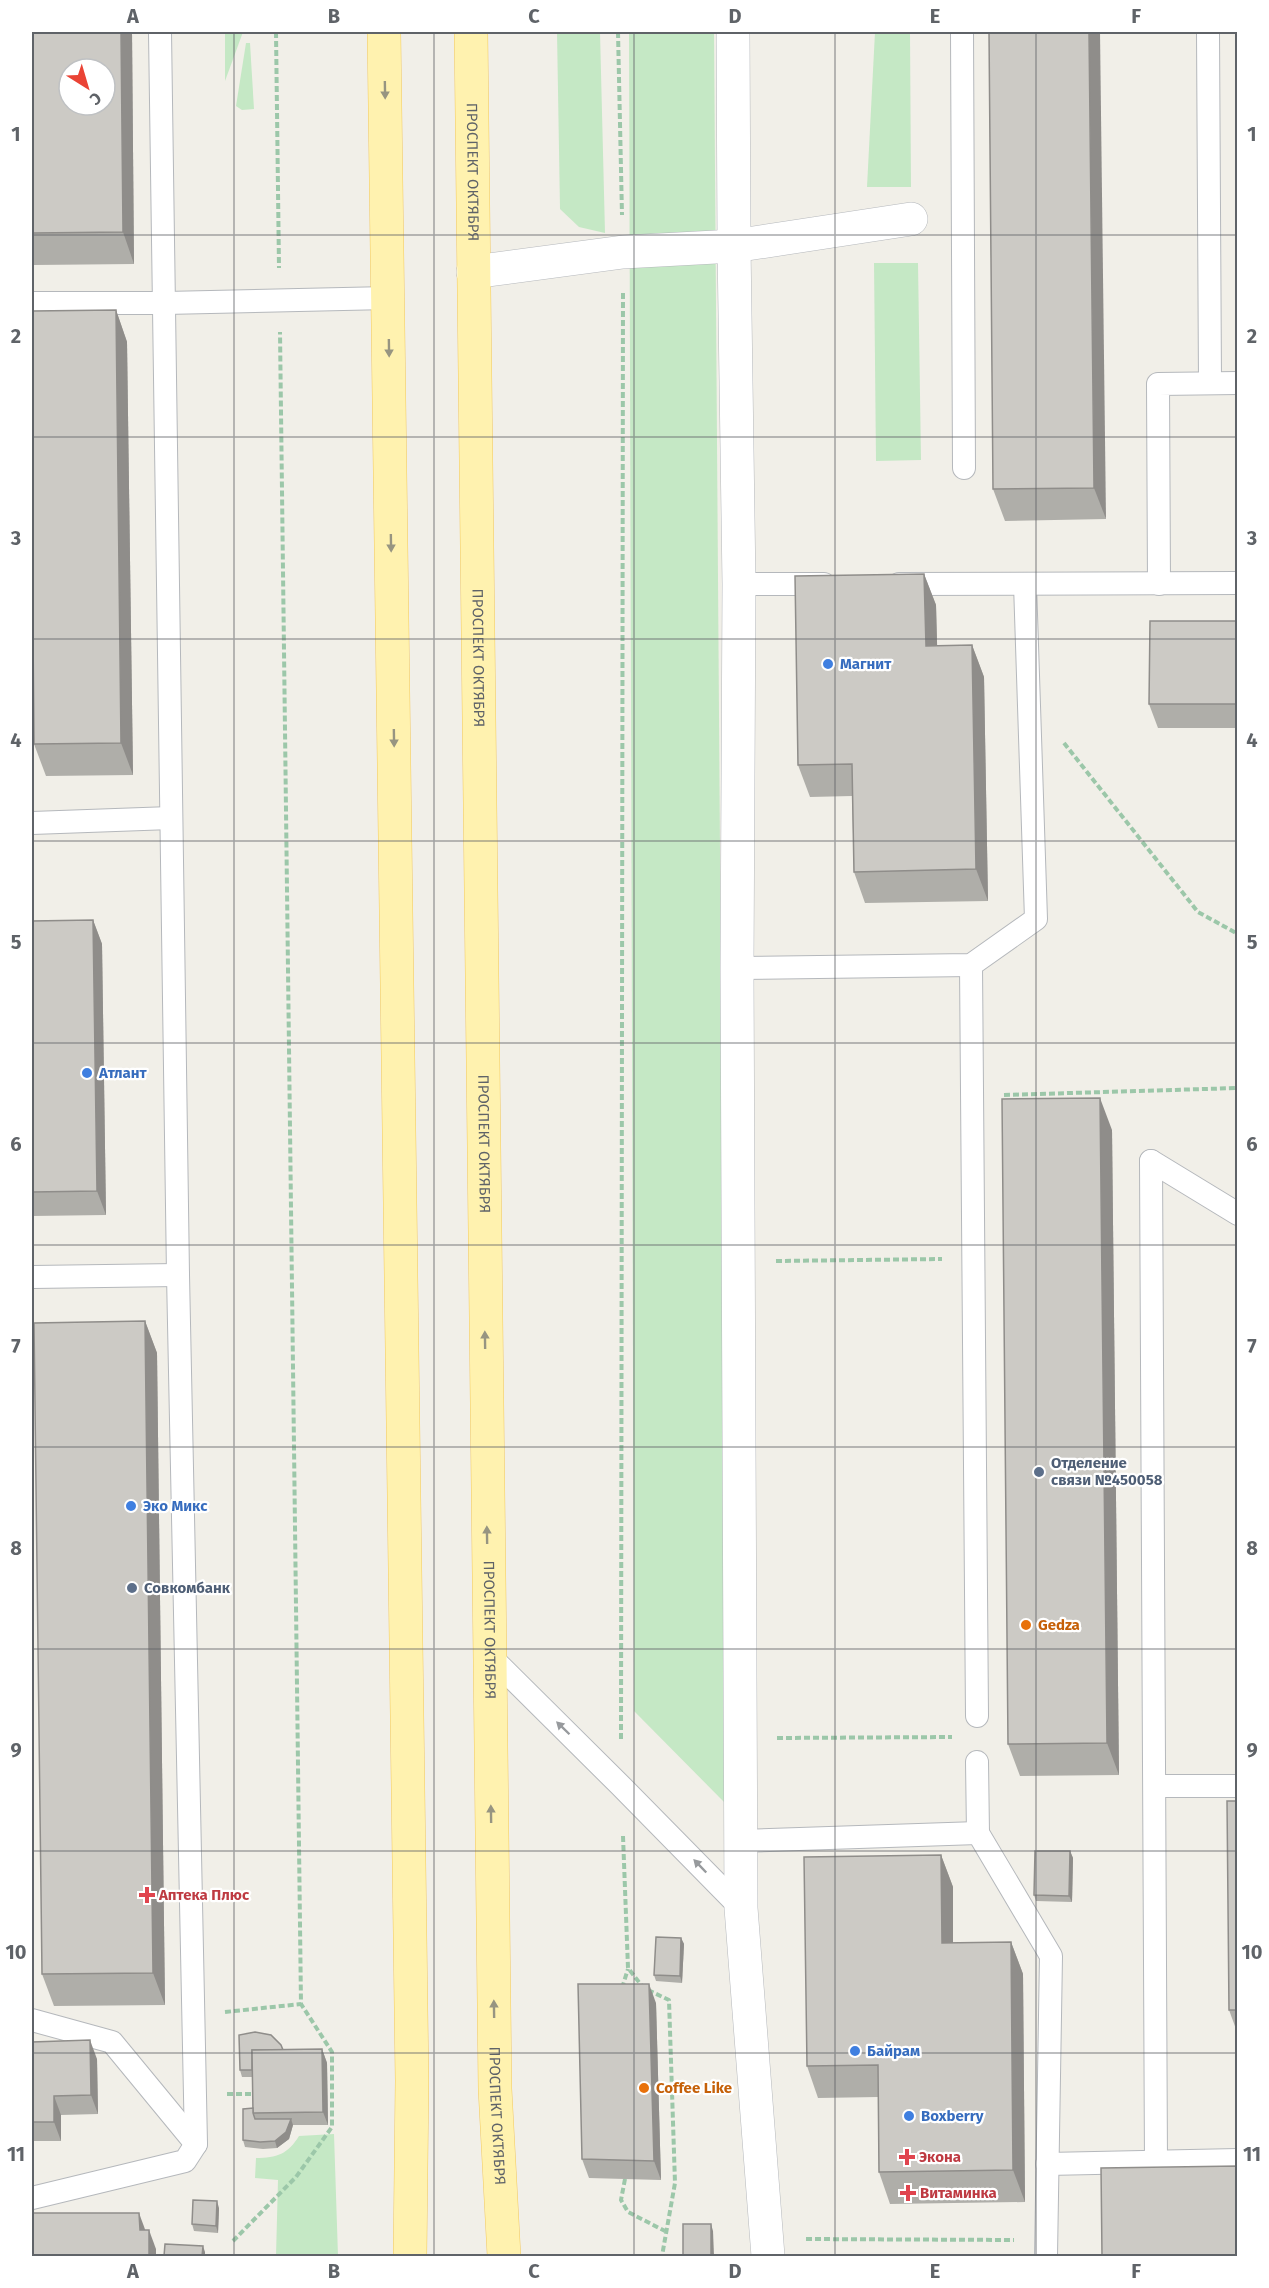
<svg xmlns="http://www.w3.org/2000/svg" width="1269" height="2288" font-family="'Fira Sans',sans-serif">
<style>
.green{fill:#c5e8c5}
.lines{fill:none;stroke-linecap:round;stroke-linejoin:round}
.lane-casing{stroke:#b5b8bc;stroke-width:24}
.street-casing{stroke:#b5b8bc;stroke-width:34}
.primary-casing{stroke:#f2c960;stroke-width:34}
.path{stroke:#9cc7a9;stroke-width:4;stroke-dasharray:6 3;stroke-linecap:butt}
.lane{stroke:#fff;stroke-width:22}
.street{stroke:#fff;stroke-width:33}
.primary{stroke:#fff2af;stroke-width:33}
.wall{fill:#afaea9}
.shaded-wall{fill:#8f8d8a}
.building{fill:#cccac5;stroke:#8f8d8a;stroke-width:1.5;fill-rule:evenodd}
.oneway{fill:#979581}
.oneway2{fill:#979a9d}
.grid{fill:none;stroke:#5f6368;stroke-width:1.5;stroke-opacity:0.55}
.shop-dot{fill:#3f7fe0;stroke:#fff;stroke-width:2}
.service-dot{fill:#5c6f8a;stroke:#fff;stroke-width:2}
.food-dot{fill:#e8710a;stroke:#fff;stroke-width:2}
.health-dot{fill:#e0444e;stroke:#fff;stroke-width:2}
.labels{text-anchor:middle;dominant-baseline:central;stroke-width:4.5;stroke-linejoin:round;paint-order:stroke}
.street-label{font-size:15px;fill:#5f6368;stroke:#fff}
.shop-label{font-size:15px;font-weight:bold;fill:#366cbe;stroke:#fff;text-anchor:start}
.service-label{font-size:15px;font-weight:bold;fill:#4e5e75;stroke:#fff;text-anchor:start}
.food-label{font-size:15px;font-weight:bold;fill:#c56008;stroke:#fff;text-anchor:start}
.health-label{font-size:15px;font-weight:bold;fill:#be3a42;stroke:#fff;text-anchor:start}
.neatline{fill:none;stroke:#5f6368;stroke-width:2}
.grid-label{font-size:20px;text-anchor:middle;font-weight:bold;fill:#5f6368}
</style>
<rect width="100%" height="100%" fill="#f1efe8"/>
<g class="green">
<path d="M225 32H243L225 81Z"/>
<path d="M557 32H600L605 233 579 227 560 209Z"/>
<path d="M629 32H714L727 1805 634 1711Z"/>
<path d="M875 32H910L911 187H867Z"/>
<path d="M246 43H250L254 109 242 110 236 106Z"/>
<path d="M874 263H918L921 460 876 461Z"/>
<path d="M334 2134 338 2256H276L278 2180 255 2178 256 2158C277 2158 288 2154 299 2136Z"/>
</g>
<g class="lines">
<defs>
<g id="lane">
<path d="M962 32 964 468"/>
<path d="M1208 32 1210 383"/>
<path d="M32 303H165L388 298"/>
<path d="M739 584H824"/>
<path d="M899 584 1238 583"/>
<path d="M1159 584 1158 384 1238 383"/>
<path d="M32 823 171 818"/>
<path d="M971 965 977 1716"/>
<path d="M737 968 971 965 1036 919 1025 584"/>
<path d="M1151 1161 1156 2162"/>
<path d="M1151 1161 1238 1214"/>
<path d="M32 1277 178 1275"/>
<path d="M489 1655 620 1785 741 1908"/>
<path d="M977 1762 978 1833"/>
<path d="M1155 1786H1238"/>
<path d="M740 1841 978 1833 1051 1956 1046 2256"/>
<path d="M32 2020 112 2042 196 2144"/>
<path d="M1047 2164 1238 2160"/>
<path d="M32 2198 185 2161 196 2144 178 1275 160 32"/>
</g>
<g id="street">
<path d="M733 32 734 246 739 584 737 968 741 1908 768 2256"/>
<path d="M473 272 623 252 734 246 911 219"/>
</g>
<g id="primary">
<path d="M384 32 412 2081 410 2256"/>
<path id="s1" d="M471 32 495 2089 504 2256"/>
</g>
</defs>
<use href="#lane" class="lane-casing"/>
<use href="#street" class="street-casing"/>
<use href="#primary" class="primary-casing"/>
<g class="path">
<path d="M276 32 279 268"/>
<path d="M618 32 622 215"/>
<path d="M1064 743 1198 912 1238 934"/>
<path d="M1004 1095 1238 1088"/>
<path d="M776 1261 942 1259"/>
<path d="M777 1738 952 1737"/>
<path d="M621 1739 623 292"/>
<path d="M623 1836 628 1968 642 1986"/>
<path d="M622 1988 628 1969"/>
<path d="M648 1990 669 2000 675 2183 662 2256"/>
<path d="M225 2012 301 2004 280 332"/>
<path d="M227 2094H256"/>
<path d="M625 2179 621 2200 628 2212 665 2231"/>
<path d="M806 2239 1014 2240"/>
<path d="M233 2241 296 2177 332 2127V2052L301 2004"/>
</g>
<use href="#lane" class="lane"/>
<use href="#street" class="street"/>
<use href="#primary" class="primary"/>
</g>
<g class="wall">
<path d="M32 32H132L134 264 34 265 32 258Z"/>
<path d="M989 32 1106 519 1005 521 993 489Z"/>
<path d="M116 310 127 342 133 775 46 776 34 744Z"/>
<path d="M924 574 936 605 937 645H972L984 677 988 901 865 903 854 872 852 796 810 797 798 765Z"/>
<path d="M1238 621V728H1158L1149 704Z"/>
<path d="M93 920 102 944 106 1215 32 1216V921Z"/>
<path d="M1112 1130 1119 1775 1020 1776 1008 1744Z"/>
<path d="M145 1321 157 1353 165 2005 54 2006 42 1974Z"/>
<path d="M1238 1801V2029H1236L1229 2010Z"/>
<path d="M1070 1851 1073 1858 1072 1902 1036 1901 1034 1895Z"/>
<path d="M941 1855 953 1887V1943L1011 1942 1023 1974 1025 2202 890 2204 879 2172 878 2097 818 2098 807 2066Z"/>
<path d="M681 1938 684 1944 682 1983 656 1981 654 1975Z"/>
<path d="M656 2003 661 2180 589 2178 582 2159Z"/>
<path d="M32 2042 97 2059 98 2114 61 2115V2141H32Z"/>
<path d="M322 2049 327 2063 328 2125H293L289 2139 277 2148 263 2149 245 2147 243 2140 253 2108V2077H242L240 2070 283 2050Z"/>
<path d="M1238 2166V2256H1102Z"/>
<path d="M219 2208 218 2233 194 2231 192 2224Z"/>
</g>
<g class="shaded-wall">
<path d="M121 32H132L134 264 123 232Z"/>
<path d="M1089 32H1100L1106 519 1094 488Z"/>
<path d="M116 310 127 342 133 775 121 743Z"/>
<path d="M924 574 936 605 938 678 926 646Z"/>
<path d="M972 645 984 677 988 901 976 869Z"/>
<path d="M93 920 102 944 106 1215 97 1191Z"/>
<path d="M1100 1098 1112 1130 1119 1775 1107 1743Z"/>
<path d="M145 1321 157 1353 165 2005 153 1973Z"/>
<path d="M1070 1851 1073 1858 1072 1902 1069 1896Z"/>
<path d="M941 1855 953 1887V1975L942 1943Z"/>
<path d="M681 1938 684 1944 682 1983 680 1976Z"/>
<path d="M1011 1942 1023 1974 1025 2202 1013 2170Z"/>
<path d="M649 1984 656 2003 661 2180 654 2161Z"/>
<path d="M90 2040 97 2059 98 2114 91 2095Z"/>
<path d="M322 2049 327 2063 328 2125 323 2112Z"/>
<path d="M54 2096 61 2115V2141L54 2122Z"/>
<path d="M291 2119 293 2125 289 2139 277 2148 275 2141Z"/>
<path d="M217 2201 219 2208 218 2233 216 2226Z"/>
<path d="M139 2213 146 2232 140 2230Z"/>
<path d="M711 2224 713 2231 714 2256H711Z"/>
<path d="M149 2230 156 2249V2256H149Z"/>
<path d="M203 2246 205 2252V2256H202Z"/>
</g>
<g class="building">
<path d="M32 32H121L123 232 32 233ZM69 69H105V105H69Z"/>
<path d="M989 32H1089L1094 488 993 489Z"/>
<path d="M116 310 121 743 34 744 32 522V311Z"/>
<path d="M924 574 926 646 972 645 976 869 854 872 852 764 798 765 795 576Z"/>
<path d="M1150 621H1238V704H1149Z"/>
<path d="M93 920 97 1191 32 1192V921Z"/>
<path d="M1100 1098 1107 1743 1008 1744 1002 1099Z"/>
<path d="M145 1321 153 1973 42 1974 34 1323Z"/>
<path d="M1227 1801H1238V2010H1229Z"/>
<path d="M1035 1851H1070L1069 1896 1034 1895Z"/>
<path d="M941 1855 942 1943 1011 1942 1013 2170 879 2172 878 2065 807 2066 804 1857Z"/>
<path d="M656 1937 681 1938 680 1976 654 1975Z"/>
<path d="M578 1984H649L654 2161 582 2159Z"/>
<path d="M255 2032 271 2035 281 2045 283 2050H252V2070H240L239 2035Z"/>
<path d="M90 2040 91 2095 54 2096V2122H32V2042Z"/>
<path d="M322 2049 323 2112 253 2113 252 2050Z"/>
<path d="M253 2108V2113L255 2119H291L286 2132 275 2141 260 2142 243 2140V2109Z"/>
<path d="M1238 2166V2255L1102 2256 1101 2168Z"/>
<path d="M193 2200 217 2201 216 2226 192 2224Z"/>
<path d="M32 2213H139L140 2230H149V2256H32Z"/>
<rect x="683" y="2224" width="28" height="32"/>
<path d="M165 2244 203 2246 202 2256H164Z"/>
</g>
<defs><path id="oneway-solid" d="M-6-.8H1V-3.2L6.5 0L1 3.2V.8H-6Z" transform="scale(1.5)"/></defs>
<g class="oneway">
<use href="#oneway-solid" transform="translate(385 90) rotate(89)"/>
<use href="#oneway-solid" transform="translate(389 348) rotate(89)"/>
<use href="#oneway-solid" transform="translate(391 543) rotate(89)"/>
<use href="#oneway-solid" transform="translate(394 738) rotate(89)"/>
<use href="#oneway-solid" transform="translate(485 1340) rotate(-91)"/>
<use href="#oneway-solid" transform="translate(487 1535) rotate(-91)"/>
<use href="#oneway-solid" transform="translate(491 1814) rotate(-91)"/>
<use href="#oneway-solid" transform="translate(494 2009) rotate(-91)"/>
</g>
<g class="oneway2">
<use href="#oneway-solid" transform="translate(563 1728) rotate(-136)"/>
<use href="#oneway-solid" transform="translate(700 1866) rotate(-134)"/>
</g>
<path class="grid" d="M234 32V2256M434 32V2256M634 32V2256M835 32V2256M1036 32V2256M32 235H1238M32 437H1238M32 639H1238M32 841H1238M32 1043H1238M32 1245H1238M32 1447H1238M32 1649H1238M32 1851H1238M32 2053H1238"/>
<g class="shop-dot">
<circle cx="828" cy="664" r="6"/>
<circle cx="87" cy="1073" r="6"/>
<circle cx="131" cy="1506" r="6"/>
<circle cx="855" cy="2051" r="6"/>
<circle cx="909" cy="2116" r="6"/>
</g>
<g class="service-dot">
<circle cx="1039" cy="1472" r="6"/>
<circle cx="132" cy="1588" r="6"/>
</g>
<g class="food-dot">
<circle cx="1026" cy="1625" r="6"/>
<circle cx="644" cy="2088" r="6"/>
</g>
<g class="health-dot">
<path d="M144 1886h6v6h6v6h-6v6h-6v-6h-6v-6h6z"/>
<path d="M904 2148h6v6h6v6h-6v6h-6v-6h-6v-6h6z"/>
<path d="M905 2184h6v6h6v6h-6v6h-6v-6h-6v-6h6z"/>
</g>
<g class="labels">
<g class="street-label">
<text stroke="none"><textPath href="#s1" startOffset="140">ПРОСПЕКТ ОКТЯБРЯ</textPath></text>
<text stroke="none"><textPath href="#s1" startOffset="626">ПРОСПЕКТ ОКТЯБРЯ</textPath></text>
<text stroke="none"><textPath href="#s1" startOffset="1112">ПРОСПЕКТ ОКТЯБРЯ</textPath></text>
<text stroke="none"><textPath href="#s1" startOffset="1598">ПРОСПЕКТ ОКТЯБРЯ</textPath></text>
<text stroke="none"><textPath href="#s1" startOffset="2084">ПРОСПЕКТ ОКТЯБРЯ</textPath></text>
</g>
<g class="shop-label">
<text x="840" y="664">Магнит</text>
<text x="99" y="1073">Атлант</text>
<text x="143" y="1506">Эко Микс</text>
<text x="867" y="2051">Байрам</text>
<text x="921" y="2116">Boxberry</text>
</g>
<g class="service-label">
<text x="1051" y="1463">Отделение<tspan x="1051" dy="17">связи №450058</tspan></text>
<text x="144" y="1588">Совкомбанк</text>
</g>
<g class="food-label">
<text x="1038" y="1625">Gedza</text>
<text x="656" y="2088">Coffee Like</text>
</g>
<g class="health-label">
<text x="159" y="1895">Аптека Плюс</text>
<text x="919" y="2157">Экона</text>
<text x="920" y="2193">Витаминка</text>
</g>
</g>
<rect width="1269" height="2288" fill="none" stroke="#ffffff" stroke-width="66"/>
<g transform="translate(87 87) rotate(143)"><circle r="28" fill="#ffffff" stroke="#bfc1c3" stroke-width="1.5"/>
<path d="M0-4.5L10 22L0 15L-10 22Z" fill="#ea4335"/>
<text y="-9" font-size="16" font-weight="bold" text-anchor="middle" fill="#5f6368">С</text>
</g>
<rect x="33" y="33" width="1203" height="2222" class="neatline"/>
<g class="grid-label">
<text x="133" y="23">A</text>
<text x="334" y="23">B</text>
<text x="534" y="23">C</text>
<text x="735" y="23">D</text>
<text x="935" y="23">E</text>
<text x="1136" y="23">F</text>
<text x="16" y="141">1</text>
<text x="1252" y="141">1</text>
<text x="16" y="343">2</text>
<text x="1252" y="343">2</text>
<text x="16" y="545">3</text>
<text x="1252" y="545">3</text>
<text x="16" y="747">4</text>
<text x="1252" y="747">4</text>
<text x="16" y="949">5</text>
<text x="1252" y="949">5</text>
<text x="16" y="1151">6</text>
<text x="1252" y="1151">6</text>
<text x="16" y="1353">7</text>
<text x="1252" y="1353">7</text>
<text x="16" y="1555">8</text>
<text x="1252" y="1555">8</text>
<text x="16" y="1757">9</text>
<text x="1252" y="1757">9</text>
<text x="16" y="1959">10</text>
<text x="1252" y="1959">10</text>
<text x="16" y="2161">11</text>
<text x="1252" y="2161">11</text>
<text x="133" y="2278">A</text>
<text x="334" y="2278">B</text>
<text x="534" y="2278">C</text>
<text x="735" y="2278">D</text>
<text x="935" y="2278">E</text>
<text x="1136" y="2278">F</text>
</g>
</svg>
